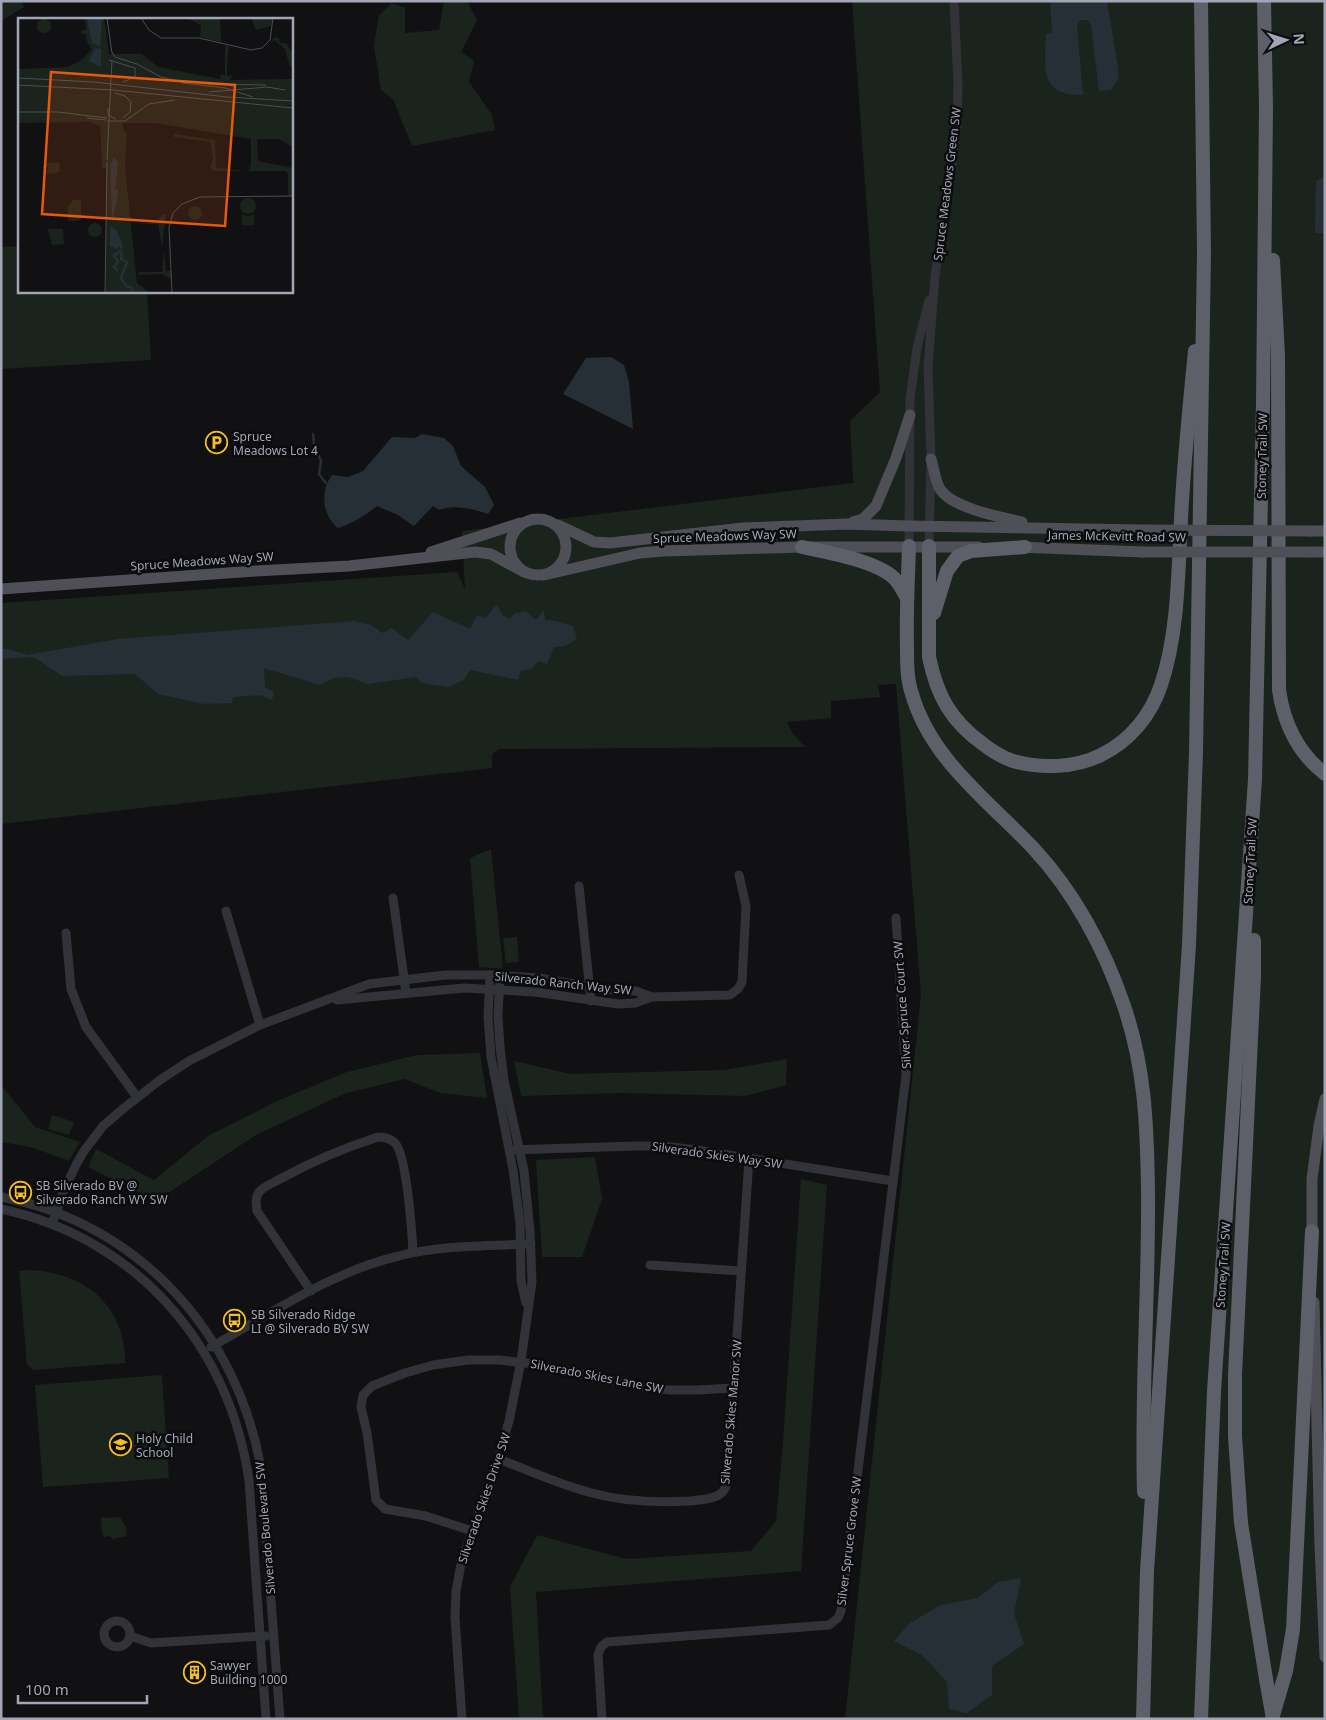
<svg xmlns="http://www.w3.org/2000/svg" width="1326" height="1720" font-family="'Noto Sans',sans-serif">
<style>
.green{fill:#1b231d}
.water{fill:#272f36}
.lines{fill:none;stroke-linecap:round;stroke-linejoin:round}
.stream{stroke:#272f36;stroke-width:2.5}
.minor{stroke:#323338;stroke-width:9}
.major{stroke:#4e4f57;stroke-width:11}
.highway{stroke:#5e6069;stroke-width:14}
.major-bridge{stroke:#4e4f57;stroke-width:11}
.highway-bridge{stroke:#5e6069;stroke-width:14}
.labels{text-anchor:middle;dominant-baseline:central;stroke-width:5;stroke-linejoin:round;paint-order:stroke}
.street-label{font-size:12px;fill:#a2a6b4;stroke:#0c0c0e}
.poi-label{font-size:12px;fill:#a2a6b4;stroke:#0c0c0e;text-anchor:start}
.inset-river{fill:none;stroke:#272f36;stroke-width:2.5}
.inset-road{fill:none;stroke:#4b4d53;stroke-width:1}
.view{fill:#e8590c;fill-opacity:0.15;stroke:#e8590c;stroke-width:2.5}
.inset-edge{fill:none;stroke:#a2a6b4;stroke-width:2.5}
</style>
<rect width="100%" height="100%" fill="#111113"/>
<g class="green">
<path d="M1 1H22L24 7 1 21Z"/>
<path d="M444 1H467L477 20 461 52 474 61 469 82 492 115 495 130 412 146 393 99 381 90 374 46 379 15 392 3 405 8V33L439 30Z"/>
<path d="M852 1H1325V1719H845L921 995 896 684 878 685 880 697 831 701V718L787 722 793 734 805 747 499 749 492 754V768L1 824V603L457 572 465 590 462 531 853 483 850 421 880 392Z"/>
<path d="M19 246V291H147L151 360 1 369V247Z"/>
<path d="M491 849 503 969 479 967 470 858Z"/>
<path d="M517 937 519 962 506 963 503 938Z"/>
<path d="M480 1053 487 1098 440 1093 405 1079 346 1093 256 1135 156 1201 88 1167 96 1149 154 1180 208 1136 277 1101 347 1072 417 1055Z"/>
<path d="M787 1059 786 1085 746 1096 620 1093 521 1096 514 1061 571 1074 725 1070Z"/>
<path d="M1 1085 35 1127 80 1142 69 1161 31 1147 1 1142Z"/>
<path d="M52 1115 74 1122 69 1135 48 1129Z"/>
<path d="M595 1157 602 1199 582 1257H542L536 1160Z"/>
<path d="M801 1179 827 1185 801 1571 536 1592 543 1719H519L510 1587 537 1535 626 1559 751 1551 776 1521 783 1442Z"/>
<path d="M30 1270C85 1273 125 1305 125 1363L33 1370 27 1364 19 1271Z"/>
<path d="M162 1375 169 1478 43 1487 35 1385Z"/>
<path d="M120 1517 126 1527 127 1536 113 1539 109 1536 104 1537 102 1533 101 1518Z"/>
</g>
<g class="water">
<path d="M1050 1H1107L1118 68V80L1111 90 1099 91 1091 25 1087 20H1081L1077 25 1083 95C1077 95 1070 95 1064 93 1039 86 1046 53 1046 34L1052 32Z"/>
<path d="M1325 176V233H1315L1316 181Z"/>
<path d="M611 357 624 365 629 382 633 429 563 394 586 358Z"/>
<path d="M422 434 444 438 453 446 461 466 485 487 494 505 488 514C474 509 453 504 439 510L433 506 414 526 398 515 377 506C365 516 353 523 338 528 322 515 320 491 332 475L348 477 363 471 392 437 415 438Z"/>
<path d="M498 606 502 615 510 619 514 614 526 611 536 620 544 610 545 620 556 621 573 626 577 639 565 646 554 647 547 664 538 661 532 669 521 671 518 680 470 670 464 680 448 687 422 683 416 677 368 684 348 677 334 678 320 685 264 668 265 687 274 692 272 700 261 695 233 697 232 703 204 704 158 694 135 674 62 676 34 657 1 659V649H8L27 655 118 639 354 621 371 625 382 633 392 628 408 640 433 612 470 629 477 615 486 618 494 607Z"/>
<path d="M1021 1578 1014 1613 1024 1644 992 1666V1695L967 1713 949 1709 947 1682 922 1655 894 1641 910 1623 941 1605 978 1598 998 1582Z"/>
</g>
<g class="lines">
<path class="stream" d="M313 434 314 444 321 461 319 474 326 483"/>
<g class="minor">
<path d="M909 546 910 399 917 348 929 300"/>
<path d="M929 546 931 459 928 367 935 276 957 127 958 84 954 1"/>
<path d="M579 886 591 1001"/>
<path d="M393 898 406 993"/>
<path d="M226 911 260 1025"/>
<path d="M66 933 71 989 86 1027 137 1097"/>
<path d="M490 975 488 1017 491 1057 513 1170 520 1223 521 1281 526 1303"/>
<path d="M337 1000 464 988 535 992 618 1004 635 1003 652 997 730 995 738 989 742 982 746 906 739 875"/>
<path d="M510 1150 635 1146H662L697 1150 893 1181"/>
<path d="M1 1197C139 1223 237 1332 261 1468L280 1719"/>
<path d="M1 1209C137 1238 230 1346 249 1481L266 1719"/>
<path d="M52 1224 63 1192 77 1163 84 1151 103 1126 124 1108 160 1080 189 1061 260 1025 369 984 445 975H490L539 978 609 990 636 991 652 997"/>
<path d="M650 1265 741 1271"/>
<path d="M311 1291 257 1211C256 1204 255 1198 259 1192 264 1186 275 1182 282 1178 313 1161 344 1148 378 1137 385 1137 390 1138 395 1143 407 1156 412 1233 413 1252"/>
<path d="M211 1347C270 1314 333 1271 399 1256 442 1245 487 1246 531 1244"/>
<path d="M499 1459C530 1471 560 1485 592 1493 625 1502 657 1503 690 1501 706 1499 724 1500 727 1482L749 1159"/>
<path d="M472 1531 426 1516 385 1509 376 1500 367 1433 361 1407 363 1395 372 1386 405 1373 433 1365 468 1360H500L534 1364 649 1388 671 1390H697L733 1388"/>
<circle cx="117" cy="1634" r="13"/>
<path d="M130 1636 151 1643 266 1636"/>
<path d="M462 1719 455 1617 456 1591 462 1559 489 1489 509 1421 521 1361 532 1282 530 1231 524 1171 504 1080 500 1047 498 1016 500 975"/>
<path d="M602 1719 598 1655 601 1647 607 1642 829 1625 838 1618 841 1611 906 1075 896 918"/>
</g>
<g class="major">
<path d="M931 459C934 468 935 481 940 489 952 508 1000 517 1022 522"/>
<circle cx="538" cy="547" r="28"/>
<path d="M853 522 863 519 876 506 896 458 910 415"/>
<path d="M558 525 594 542 610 543 743 528 847 524 909 526 1144 530"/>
<path d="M1310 531H1325"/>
<path d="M1018 547 1143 552"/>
<path d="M431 552 520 523"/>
<path d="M1310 552H1325"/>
<path d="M544 575 640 553 664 551 802 547H979"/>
<path d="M1 589 256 571 349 566 475 552 491 554 524 572"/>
<path d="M1312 1239V1179L1319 1126 1325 1099"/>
<path d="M1314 1302 1320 1546 1325 1657"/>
</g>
<g class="highway">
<path d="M1273 260 1278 356 1279 690C1284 724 1298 753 1325 774"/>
<path d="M909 546C908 580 906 614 907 648 907 663 907 680 912 694 931 760 989 801 1034 849 1074 892 1104 948 1123 1003 1145 1066 1147 1124 1148 1190 1149 1291 1141 1391 1144 1492"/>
<path d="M929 546V657C937 696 951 721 983 744 992 751 1001 757 1013 761 1041 769 1075 768 1101 755 1130 741 1151 715 1161 685 1180 628 1178 561 1182 501 1185 451 1190 401 1195 351"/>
<path d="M802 547C827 552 876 561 894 578 900 584 903 591 907 598"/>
<path d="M934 613 947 571 958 556 971 551 1025 547"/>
<path d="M1254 940V976L1235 1375V1436L1241 1523 1266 1679"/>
<path d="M1143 1719 1147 1571 1189 945 1196 753 1204 253 1201 1"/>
<path d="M1201 1719 1214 1391 1255 779 1263 403 1266 107 1264 1"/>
<path d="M1272 1719 1286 1671 1293 1629 1312 1231"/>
</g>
<g class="major-bridge">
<path d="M1144 530 1310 531"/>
<path d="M1143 552H1310"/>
</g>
<path class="highway-bridge" d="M1266 1679 1273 1719"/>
</g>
<defs>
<symbol id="parking-ring" viewBox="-11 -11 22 22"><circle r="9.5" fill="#0c0c0e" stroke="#f5be27" stroke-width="1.5"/><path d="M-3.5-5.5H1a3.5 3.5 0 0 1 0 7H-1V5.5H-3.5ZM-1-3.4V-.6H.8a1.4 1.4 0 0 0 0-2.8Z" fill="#f5be27"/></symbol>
<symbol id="bus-ring" viewBox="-11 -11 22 22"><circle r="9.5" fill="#0c0c0e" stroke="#f5be27" stroke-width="1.5"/><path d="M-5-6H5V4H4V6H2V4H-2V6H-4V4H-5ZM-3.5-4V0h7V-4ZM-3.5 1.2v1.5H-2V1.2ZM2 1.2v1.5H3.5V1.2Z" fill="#f5be27"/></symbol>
<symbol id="school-ring" viewBox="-11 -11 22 22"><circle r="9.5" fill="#0c0c0e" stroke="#f5be27" stroke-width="1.5"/><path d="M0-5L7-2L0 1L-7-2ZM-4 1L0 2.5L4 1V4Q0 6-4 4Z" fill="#f5be27"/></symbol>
<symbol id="building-ring" viewBox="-11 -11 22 22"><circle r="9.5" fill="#0c0c0e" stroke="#f5be27" stroke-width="1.5"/><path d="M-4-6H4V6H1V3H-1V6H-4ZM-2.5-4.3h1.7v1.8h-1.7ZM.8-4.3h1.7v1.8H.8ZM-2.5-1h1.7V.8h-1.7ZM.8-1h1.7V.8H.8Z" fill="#f5be27"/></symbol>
</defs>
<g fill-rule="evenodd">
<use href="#parking-ring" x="204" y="430" width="25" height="25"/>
<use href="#bus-ring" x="8" y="1180" width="25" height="25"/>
<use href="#bus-ring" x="222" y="1308" width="25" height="25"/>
<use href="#school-ring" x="108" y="1432" width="25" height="25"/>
<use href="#building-ring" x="182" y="1660" width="25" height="25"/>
</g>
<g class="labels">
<g class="street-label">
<text transform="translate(947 184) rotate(-83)">Spruce Meadows Green SW</text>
<text transform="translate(1262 456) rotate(-89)">Stoney Trail SW</text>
<text transform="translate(725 536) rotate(-2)">Spruce Meadows Way SW</text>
<text transform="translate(1117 536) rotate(1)">James McKevitt Road SW</text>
<text transform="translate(202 561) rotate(-4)">Spruce Meadows Way SW</text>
<text transform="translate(1250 861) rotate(-87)">Stoney Trail SW</text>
<text transform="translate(563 983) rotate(6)">Silverado Ranch Way SW</text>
<text transform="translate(902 1005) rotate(-94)">Silver Spruce Court SW</text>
<text transform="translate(717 1155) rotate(8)">Silverado Skies Way SW</text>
<text transform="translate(1223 1265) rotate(-86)">Stoney Trail SW</text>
<text transform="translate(597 1376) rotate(11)">Silverado Skies Lane SW</text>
<text transform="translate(731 1412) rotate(-85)">Silverado Skies Manor SW</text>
<text transform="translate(484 1498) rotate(-71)">Silverado Skies Drive SW</text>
<text transform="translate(265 1528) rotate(-95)">Silverado Boulevard SW</text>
<text transform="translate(849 1541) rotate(-83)">Silver Spruce Grove SW</text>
</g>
<g class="poi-label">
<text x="233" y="436">Spruce<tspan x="233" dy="14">Meadows Lot 4</tspan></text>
<text x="36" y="1185">SB Silverado BV @<tspan x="36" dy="14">Silverado Ranch WY SW</tspan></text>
<text x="251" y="1314">SB Silverado Ridge<tspan x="251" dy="14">LI @ Silverado BV SW</tspan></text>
<text x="136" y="1438">Holy Child<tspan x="136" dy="14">School</tspan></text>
<text x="210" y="1665">Sawyer<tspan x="210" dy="14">Building 1000</tspan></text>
</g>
</g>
<g transform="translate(18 18)">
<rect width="275" height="275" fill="#111113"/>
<path d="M67 0H86L91 36H124L140 49 202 61 203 56 207 58V27L211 28 209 45V58L215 57 212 62 275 61V129L261 121H239L240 143 275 150V178H270V156L267 153H229L233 150 230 148H233V121L137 105H104L107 116 109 115 107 148 119 265 132 275H88V150H84L82 108 72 104 0 105V51L50 49 64 42 74 31 69 24 68 16H63V13L68 12ZM169 0H202L203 24 182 19 183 7ZM233 0H254L253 8 238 12ZM19 8a7 7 0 1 1 14 0a7 7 0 1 1-14 0ZM256 19 261 20 262 25H268L275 35V48L272 49 267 31 256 22 252 25ZM156 116 197 122 198 150 226 153H197L192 150 195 140 192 124 156 119ZM41 144 42 153 36 156 28 155 30 149 23 150 29 145ZM222 188a8 8 0 1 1 16 0a8 8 0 1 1-16 0ZM55 182H63V202L57 203H50V189ZM170 195a7 7 0 1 1 14 0a7 7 0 1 1-14 0ZM144 196 148 197 144 229 140 206H118L139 204ZM224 196 230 199 236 196V207H224ZM70 212a7 7 0 1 1 14 0a7 7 0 1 1-14 0ZM30 211H45L46 226 34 227ZM146 232 148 253H153V261L143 256 121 257 120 254H144Z" fill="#1b231d"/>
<path d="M69 0H84L82 28 74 25ZM77 30 83 31V49L71 43ZM96 139 100 145 97 172H100V176L94 205 92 147ZM92 208 98 212 105 228 103 234 102 228 98 231 92 228Z" fill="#272f36"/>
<path class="inset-river" d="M104 234 103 241 109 244 103 260 108 268 114 270V275M100 253 96 249 100 244 96 237 103 233"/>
<path class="inset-road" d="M89 0 94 35M123 0 131 12 143 20H181L233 32 244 30 252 22 255 0M94 34 97 39 119 46 143 59 168 65M91 42 117 50V59L105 64M0 60 76 64 209 79 275 83M165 65 207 70 235 79M190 66 248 67M0 67 95 72 275 90M191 74 249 69 267 72M97 75 107 78 113 84 112 94 105 100M90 90V97L98 101M0 94H40L89 100M69 100 88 102M89 103H107L131 86 157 82M89 142 94 42M87 275 89 144M154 275 151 209 155 195 164 186 182 179 275 178"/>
<path class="view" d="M33 54 217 67 207 208 24 196Z"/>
<rect width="275" height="275" class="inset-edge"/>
</g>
<rect width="1326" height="1720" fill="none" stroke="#a2a6b4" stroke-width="5"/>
<g transform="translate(1286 40) rotate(86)" stroke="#0c0c0e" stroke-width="4" paint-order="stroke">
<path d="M0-4L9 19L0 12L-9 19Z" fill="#a2a6b4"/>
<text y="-8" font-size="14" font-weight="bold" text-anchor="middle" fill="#a2a6b4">N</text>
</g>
<path d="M18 1695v8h129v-8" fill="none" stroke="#a2a6b4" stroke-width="2.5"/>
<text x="25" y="1695" font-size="15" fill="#a2a6b4" stroke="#0c0c0e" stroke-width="4" paint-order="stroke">100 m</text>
</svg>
